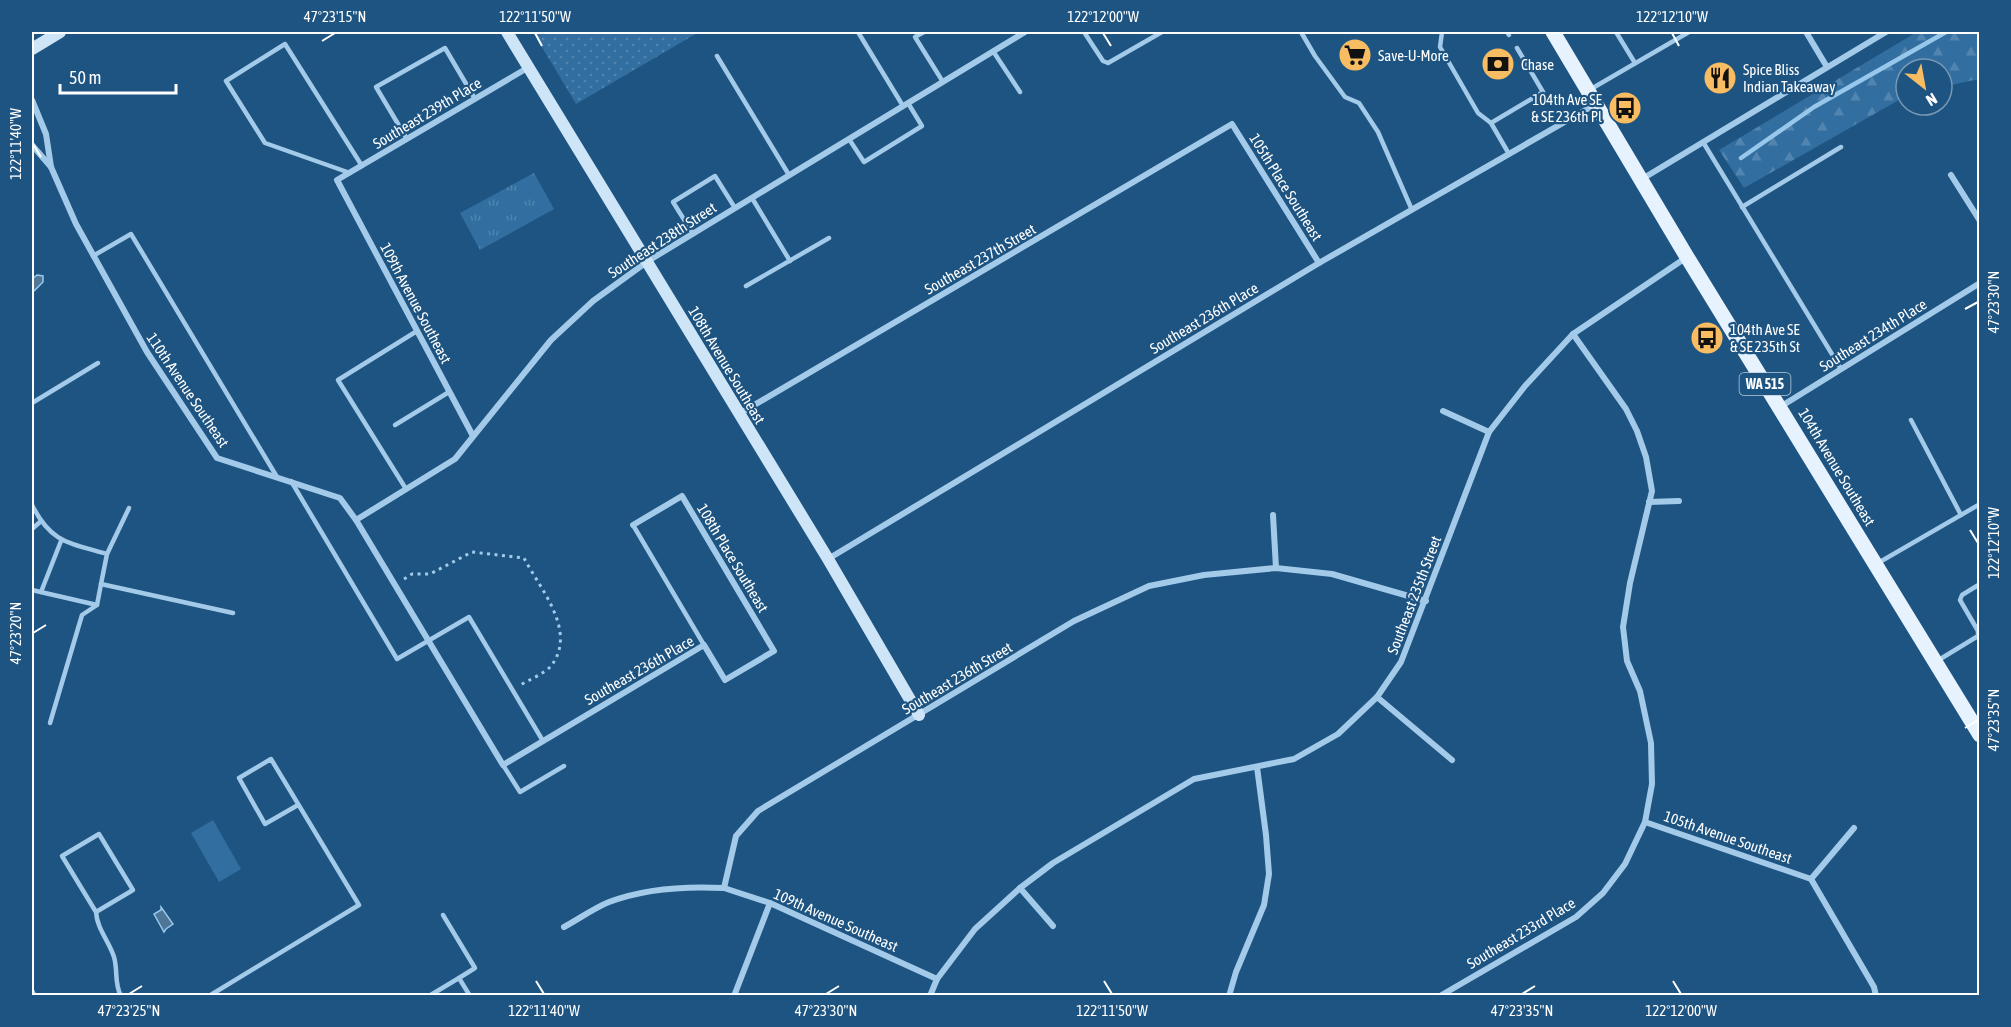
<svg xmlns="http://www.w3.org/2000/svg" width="2011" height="1027" font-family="'Asap Condensed',sans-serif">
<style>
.grass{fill:url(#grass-dots)}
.forest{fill:url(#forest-firs)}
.park{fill:url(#park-tufts)}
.pitch{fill:#326ea0}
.water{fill:#4f7697;stroke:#97c7eb;stroke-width:1.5}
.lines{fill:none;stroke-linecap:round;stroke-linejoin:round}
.stream{stroke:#97c7eb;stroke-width:4.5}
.path{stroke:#a3cae9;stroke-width:3;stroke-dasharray:3 4.5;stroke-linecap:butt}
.lane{stroke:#a3cae9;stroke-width:4.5}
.street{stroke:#a3cae9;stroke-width:6}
.secondary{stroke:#cee4f7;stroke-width:12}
.primary{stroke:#e6f2fe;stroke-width:15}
.ticks{fill:none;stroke:#fff;stroke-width:2}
.labels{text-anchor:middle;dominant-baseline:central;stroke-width:4.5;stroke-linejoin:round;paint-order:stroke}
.shield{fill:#1e5481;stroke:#bcccd9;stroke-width:1.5}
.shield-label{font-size:14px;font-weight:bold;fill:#fff}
.poi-label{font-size:15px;fill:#fff;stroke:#1e5481;text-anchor:start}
.street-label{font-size:15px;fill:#fff;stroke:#1e5481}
.neatline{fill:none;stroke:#fff;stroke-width:2}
.ticks-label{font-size:15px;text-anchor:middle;fill:#fff}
</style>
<defs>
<pattern id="grass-dots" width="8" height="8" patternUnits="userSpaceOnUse" patternTransform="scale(1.5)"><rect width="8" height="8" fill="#326ea0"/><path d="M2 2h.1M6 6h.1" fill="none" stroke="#5184ae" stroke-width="1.8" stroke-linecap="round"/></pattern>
<pattern id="forest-firs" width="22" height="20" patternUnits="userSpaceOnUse" patternTransform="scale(1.5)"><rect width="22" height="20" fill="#326ea0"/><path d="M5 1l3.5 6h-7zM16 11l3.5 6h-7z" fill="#5184ae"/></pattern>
<pattern id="park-tufts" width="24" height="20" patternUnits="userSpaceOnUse" patternTransform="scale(1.5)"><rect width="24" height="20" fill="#326ea0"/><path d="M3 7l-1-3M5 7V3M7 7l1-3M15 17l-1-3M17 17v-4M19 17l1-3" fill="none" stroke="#5184ae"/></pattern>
</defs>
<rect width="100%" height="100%" fill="#1e5481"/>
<path class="grass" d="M533 32H699L576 104Z"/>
<path class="forest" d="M1917 32H1979V79L1942 87V69H1906V96L1744 188 1719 150Z"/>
<path class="park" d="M534 173 554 209 480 250 460 213Z"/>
<path class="pitch" d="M213 820 241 869 219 882 191 833Z"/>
<g class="water">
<path d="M37 275 43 276V282L32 293V279Z"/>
<path d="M161 907 173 924 166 929 164 932 154 914 161 910Z"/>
</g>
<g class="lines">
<path class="stream" d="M1741 158 1814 107 1946 32"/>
<path class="path" d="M404 579 412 574H430L472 552 524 558C540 589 578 631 551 666 544 674 528 680 519 686"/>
<g class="lane">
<path d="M858 32 903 106"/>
<path d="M924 32 915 37 943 82"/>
<path d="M1084 32 1103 61 1108 63 1162 32"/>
<path d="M1301 32 1315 56 1345 97 1359 103 1378 132 1412 210"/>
<path d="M1442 32 1440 47 1478 113 1491 123 1509 154"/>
<path d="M1507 32 1509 35"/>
<path d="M1616 32 1635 63"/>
<path d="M993 51 1020 92"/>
<path d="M717 56 789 175"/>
<path d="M1591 89 1689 32"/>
<path d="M1491 123 1543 92 1517 48"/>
<path d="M407 139 376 87 445 48 475 99"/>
<path d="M849 139 864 162 922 126 908 103"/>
<path d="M1703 142 1841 369"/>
<path d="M350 173 265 143 226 81 285 44 362 166"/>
<path d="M752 198 790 261"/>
<path d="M1742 207 1841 147"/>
<path d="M693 234 673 202 715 176 735 208"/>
<path d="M93 256 131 234 277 477"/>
<path d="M746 286 829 238"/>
<path d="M32 403 98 363"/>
<path d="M1911 420 1961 515"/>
<path d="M395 425 449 392"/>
<path d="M291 481 397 659 469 617 543 741"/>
<path d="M406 489 338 380 417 331"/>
<path d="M32 505C51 543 69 543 107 554L101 584 233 613"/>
<path d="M633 525 704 645"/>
<path d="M32 529 40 522"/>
<path d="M107 554 129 508"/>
<path d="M1878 563 1980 504"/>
<path d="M32 590 97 605"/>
<path d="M41 592 61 541"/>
<path d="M1937 661 1978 636V631L1960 600 1962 595 1980 584"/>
<path d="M50 723 82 615 97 605 101 584"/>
<path d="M503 765 520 792 564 766"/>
<path d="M96 912 133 890 99 834 62 856 96 912C97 929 109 941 114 957 118 970 114 984 121 996"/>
<path d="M443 915 475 968 459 978"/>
<path d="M209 996 359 905 271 759 239 778 265 824 298 805"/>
<path d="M429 996 459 978 470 996"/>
</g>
<g class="street">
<path d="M1806 32 1827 67"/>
<path d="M32 100 46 134 51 167 76 224 147 352 217 458 340 498 356 520 503 765 704 645 725 680 774 651 682 496 633 525"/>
<path d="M32 145 51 167"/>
<path d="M1951 175 1980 221"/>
<path d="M1642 179 1886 32"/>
<path d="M1780 407 1980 283"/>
<path d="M1443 411 1489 432"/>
<path d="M739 414 1232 124 1319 263"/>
<path d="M473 436 337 180 529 67"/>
<path d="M1649 502 1679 501"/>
<path d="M1273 515 1276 568"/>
<path d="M356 520 455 459 551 340 593 301 648 261 1025 32"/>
<path d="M828 559 1319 263 1596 104"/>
<path d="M1377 697 1452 760"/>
<path d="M1645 822 1811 879 1854 828"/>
<path d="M1811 879 1874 987 1876 996"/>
<path d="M724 888 770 903 937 979"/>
<path d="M1020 888 1053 926"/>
<path d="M564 927C579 919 594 908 609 902 646 888 685 886 724 888L736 836 758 811 1074 621 1149 586 1204 575 1276 568 1332 574 1426 601"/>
<path d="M32 992 34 996"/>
<path d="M734 996 770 903"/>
<path d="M930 996 937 979 975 929 1020 888 1053 863 1194 779 1294 759 1338 734 1377 697 1401 662 1489 432 1525 386 1573 334 1687 257"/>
<path d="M1229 996 1236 972 1264 905 1269 874 1266 835 1257 767"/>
<path d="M1440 996 1576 917 1603 893 1625 864 1645 822 1652 784 1651 743 1640 691 1627 661 1623 627 1630 583 1652 491 1646 457 1637 431 1626 409 1573 334"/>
</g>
<g class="secondary">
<path d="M507 32 828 559 919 715"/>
<path d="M32 49 60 32"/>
</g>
<path class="primary" d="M1553 32 1687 257 1980 735"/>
</g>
<path class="ticks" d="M535 33 542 46M1103 33 1111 46M1672 33 1679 46M322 41 335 33M33 144 41 157M1965 309 1978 302M1970 530 1978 543M33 633 46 625M1965 728 1978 720M536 981 544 994M1104 981 1112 994M1673 981 1681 994M129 994 142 986M826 994 839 986M1522 994 1535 986"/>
<defs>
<symbol id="supermarket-disc" viewBox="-11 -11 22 22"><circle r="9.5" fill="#f8bc62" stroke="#1e5481"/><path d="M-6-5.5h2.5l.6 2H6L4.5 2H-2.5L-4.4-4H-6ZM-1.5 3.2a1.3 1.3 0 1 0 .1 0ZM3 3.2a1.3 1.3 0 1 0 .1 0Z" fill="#111"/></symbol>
<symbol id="bank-disc" viewBox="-11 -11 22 22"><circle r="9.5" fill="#f8bc62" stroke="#1e5481"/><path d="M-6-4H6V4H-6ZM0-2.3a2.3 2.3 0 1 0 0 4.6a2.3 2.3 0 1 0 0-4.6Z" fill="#111"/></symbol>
<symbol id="restaurant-disc" viewBox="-11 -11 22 22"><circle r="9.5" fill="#f8bc62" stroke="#1e5481"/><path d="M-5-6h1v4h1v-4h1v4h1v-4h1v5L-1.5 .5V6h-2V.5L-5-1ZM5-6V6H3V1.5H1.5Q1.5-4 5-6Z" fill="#111"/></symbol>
<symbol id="bus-disc" viewBox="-11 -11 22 22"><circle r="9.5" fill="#f8bc62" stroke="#1e5481"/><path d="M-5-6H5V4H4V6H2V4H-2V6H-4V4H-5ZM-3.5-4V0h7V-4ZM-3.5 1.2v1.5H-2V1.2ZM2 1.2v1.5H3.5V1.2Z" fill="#111"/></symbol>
</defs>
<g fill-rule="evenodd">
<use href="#supermarket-disc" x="1336" y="36" width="38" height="38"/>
<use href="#bank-disc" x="1479" y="45" width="38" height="38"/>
<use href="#restaurant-disc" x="1701" y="59" width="38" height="38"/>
<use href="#bus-disc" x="1606" y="89" width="38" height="38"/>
<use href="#bus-disc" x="1688" y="319" width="38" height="38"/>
</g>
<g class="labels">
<rect class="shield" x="1739.5" y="373" width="51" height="22" rx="4.5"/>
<g class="shield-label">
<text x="1765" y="384">WA 515</text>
</g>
<g class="poi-label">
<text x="1378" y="55">Save-U-More</text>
<text x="1521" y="64">Chase</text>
<text x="1743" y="69">Spice Bliss<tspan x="1743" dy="17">Indian Takeaway</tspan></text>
<text x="1602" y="99" text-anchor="end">104th Ave SE<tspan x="1602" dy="17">&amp; SE 236th Pl</tspan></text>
<text x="1730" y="329">104th Ave SE<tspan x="1730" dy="17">&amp; SE 235th St</tspan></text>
</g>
<g class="street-label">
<text transform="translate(427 113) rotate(-31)">Southeast 239th Place</text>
<text transform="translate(1286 187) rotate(58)">105th Place Southeast</text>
<text transform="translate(662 240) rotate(-33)">Southeast 238th Street</text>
<text transform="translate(980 259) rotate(-30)">Southeast 237th Street</text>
<text transform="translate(416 303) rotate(62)">109th Avenue Southeast</text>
<text transform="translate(1204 318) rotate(-31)">Southeast 236th Place</text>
<text transform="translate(1873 335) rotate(-32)">Southeast 234th Place</text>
<text transform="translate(727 365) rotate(59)">108th Avenue Southeast</text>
<text transform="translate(188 390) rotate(56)">110th Avenue Southeast</text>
<text transform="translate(1837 467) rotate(59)">104th Avenue Southeast</text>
<text transform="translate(733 558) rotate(59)">108th Place Southeast</text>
<text transform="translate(1414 595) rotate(-69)">Southeast 235th Street</text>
<text transform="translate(639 670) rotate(-30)">Southeast 236th Place</text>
<text transform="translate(957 678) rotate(-31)">Southeast 236th Street</text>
<text transform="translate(1728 837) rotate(19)">105th Avenue Southeast</text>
<text transform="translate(836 920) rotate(24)">109th Avenue Southeast</text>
<text transform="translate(1521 933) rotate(-31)">Southeast 233rd Place</text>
</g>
</g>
<rect width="2011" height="1027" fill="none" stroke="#1e5481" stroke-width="66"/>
<g transform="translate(1924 87) rotate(149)"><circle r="28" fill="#1e5481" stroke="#7898b3" stroke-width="1.5"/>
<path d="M0-4.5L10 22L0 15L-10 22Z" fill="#f8bc62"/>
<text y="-9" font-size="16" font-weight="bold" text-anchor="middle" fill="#ffffff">N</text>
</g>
<path d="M60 84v9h116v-9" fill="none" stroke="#ffffff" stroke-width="3"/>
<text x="69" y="84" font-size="18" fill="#ffffff" stroke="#1e5481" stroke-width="4.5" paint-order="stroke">50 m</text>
<rect x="33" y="33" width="1945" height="961" class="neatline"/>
<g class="ticks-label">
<text x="335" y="22">47°23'15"N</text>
<text x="535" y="22">122°11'50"W</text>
<text x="1103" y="22">122°12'00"W</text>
<text x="1672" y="22">122°12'10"W</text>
<text transform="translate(16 144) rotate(-90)" y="5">122°11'40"W</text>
<text transform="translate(1994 302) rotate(-90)" y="5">47°23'30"N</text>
<text transform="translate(1994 543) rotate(-90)" y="5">122°12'10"W</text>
<text transform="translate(16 633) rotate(-90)" y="5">47°23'20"N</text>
<text transform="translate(1994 720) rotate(-90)" y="5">47°23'35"N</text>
<text x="129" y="1016">47°23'25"N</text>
<text x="544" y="1016">122°11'40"W</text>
<text x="826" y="1016">47°23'30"N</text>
<text x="1112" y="1016">122°11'50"W</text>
<text x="1522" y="1016">47°23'35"N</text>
<text x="1681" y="1016">122°12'00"W</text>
</g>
</svg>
